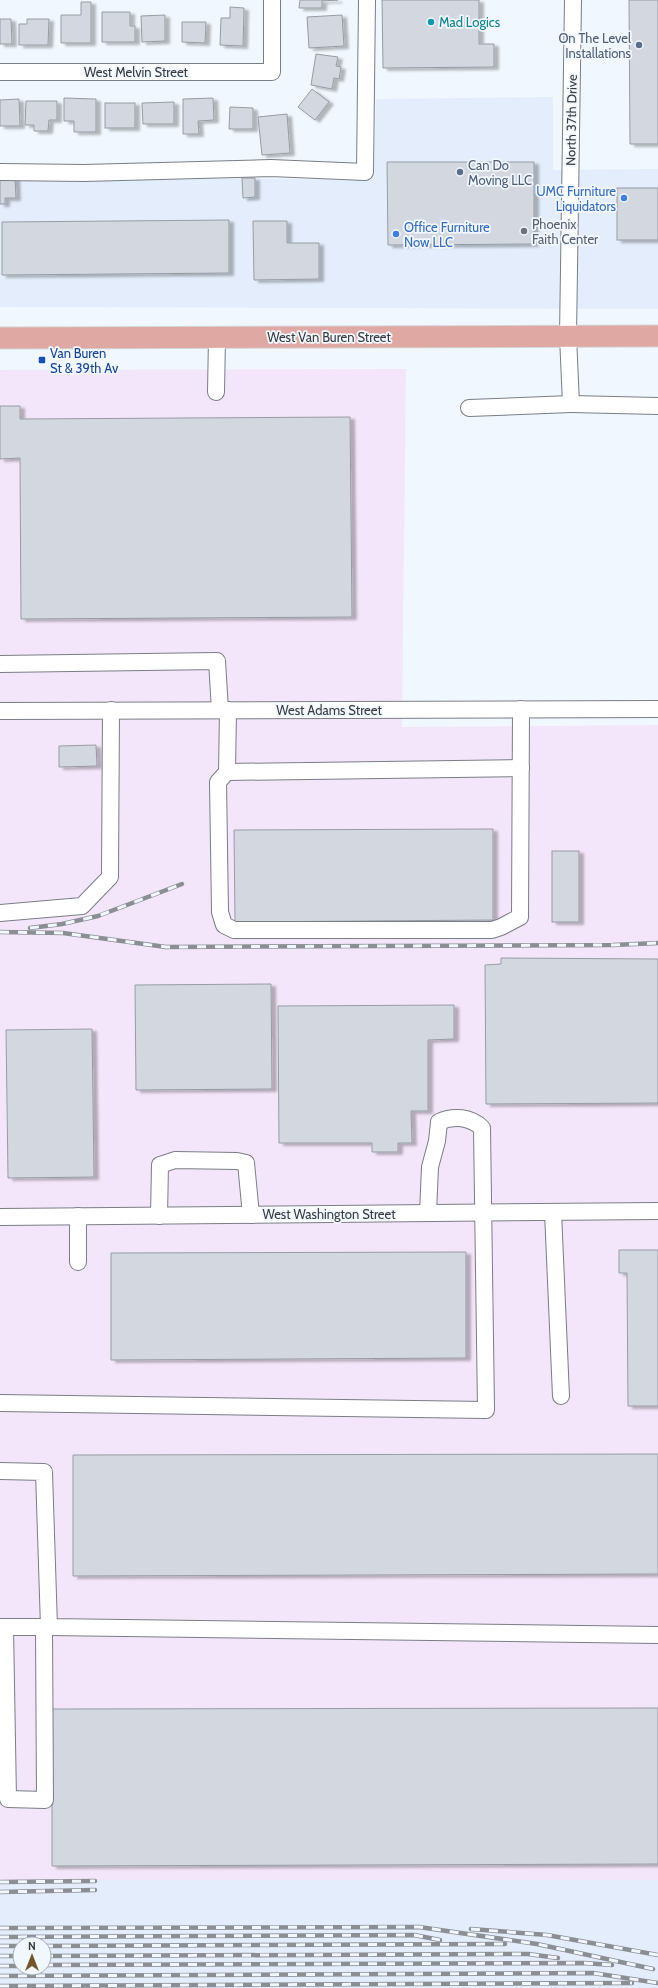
<svg xmlns="http://www.w3.org/2000/svg" width="658" height="1988" font-family="Cabin,sans-serif">
<style>
.built{fill:#e3edfb;fill-rule:evenodd}
.industrial{fill:#f4e6fa}
.building{fill:#d3d8e0;stroke:#979ca4;filter:url(#shadow)}
.lines{fill:none;stroke-linecap:round;stroke-linejoin:round}
.minor-casing{stroke:#797e85;stroke-width:18}
.major-casing{stroke:#d3d4d5;stroke-width:23}
.minor{stroke:#fff;stroke-width:16}
.major{stroke:#dfa8a3;stroke-width:21}
.rail-casing{stroke:#8b8f94;stroke-width:4.5}
.rail{stroke:#f1f7fe;stroke-width:3;stroke-dasharray:9;stroke-linecap:butt}
.culture-dot{fill:#0f9aa8;stroke:#f1f7fe;stroke-width:1.5}
.service-dot{fill:#5c6f8a;stroke:#f1f7fe;stroke-width:1.5}
.shop-dot{fill:#3f7fe0;stroke:#f1f7fe;stroke-width:1.5}
.worship-dot{fill:#6b7280;stroke:#f1f7fe;stroke-width:1.5}
.transit-dot{fill:#1a4fb4;stroke:#f1f7fe;stroke-width:1.5}
.labels{text-anchor:middle;dominant-baseline:central;stroke-width:3.5;stroke-linejoin:round;paint-order:stroke}
.culture-label{font-size:13px;fill:#0d838f;stroke:#f1f7fe;text-anchor:start}
.service-label{font-size:13px;fill:#4e5e75;stroke:#f1f7fe;text-anchor:end}
.street-label{font-size:13px;fill:#393c3f;stroke:#f1f7fe}
.shop-label{font-size:13px;fill:#366cbe;stroke:#f1f7fe;text-anchor:end}
.worship-label{font-size:13px;fill:#5b616d;stroke:#f1f7fe;text-anchor:start}
.transit-label{font-size:13px;fill:#164399;stroke:#f1f7fe;text-anchor:start}
</style>
<defs>
<filter id="shadow"><feDropShadow dx="4.5" dy="2.5" stdDeviation="1" flood-color="#0004"/></filter>
</defs>
<rect width="100%" height="100%" fill="#f1f7fe"/>
<g class="built">
<path d="M553 97V170L658 169V309L0 307V176L374 180 376 99Z"/>
<path d="M0 1880H658V1988H0ZM20 1944H44V1968H20Z"/>
</g>
<path class="industrial" d="M406 369 402 727 658 725V1880H0V370Z"/>
<g class="building">
<path d="M300 0H338L322 1V8H299Z"/>
<path d="M382 0H479V44H494V67L383 68Z"/>
<path d="M629 0H658V144H630Z"/>
<path d="M81 2H91V43H61V15H81Z"/>
<path d="M230 7 244 8 243 46 220 45 221 18H230Z"/>
<path d="M102 12H130V26H135V42H102Z"/>
<path d="M165 15V41L142 42 141 16Z"/>
<path d="M342 15 344 46 309 48 307 17Z"/>
<path d="M0 19H11L12 44H0Z"/>
<path d="M27 19H49L48 45H19V24H27Z"/>
<path d="M182 22H206L205 43 182 42Z"/>
<path d="M316 54 338 57 336 66 341 67 339 79 334 78 332 89 311 85Z"/>
<path d="M312 89 329 102 315 120 298 107Z"/>
<path d="M64 98 96 99V132H74V121H64Z"/>
<path d="M213 98 214 120 198 121 199 134H183V99Z"/>
<path d="M19 99 20 126H0V100Z"/>
<path d="M26 101H57V120H49L48 131H34V125H25Z"/>
<path d="M174 102V124H143L142 103Z"/>
<rect x="105" y="103" width="30" height="25"/>
<path d="M230 107 253 108V129H229Z"/>
<path d="M287 114 290 153 262 155 258 117Z"/>
<path d="M387 162H534V244L388 245Z"/>
<path d="M15 177 16 198H5V204H0V178Z"/>
<path d="M242 178H255V197L243 198Z"/>
<rect x="617" y="188" width="41" height="52"/>
<path d="M229 220V273L2 275V222Z"/>
<path d="M253 221H287V243H319V279L254 280Z"/>
<path d="M0 406H20V419L350 417 352 617 21 619 20 458 0 459Z"/>
<path d="M96 745 97 766 59 767V746Z"/>
<path d="M493 829V920L235 922 234 830Z"/>
<rect x="552" y="851" width="27" height="71"/>
<path d="M501 958 658 959V1103L486 1104 485 965 501 964Z"/>
<path d="M271 984 272 1089 136 1090 135 985Z"/>
<path d="M454 1005V1039L428 1040V1111H411L412 1143H398V1152H372V1143H279L278 1006Z"/>
<path d="M92 1029 94 1177 8 1178 6 1030Z"/>
<path d="M619 1250H658V1406H628L627 1273H619Z"/>
<path d="M466 1252V1358L111 1360V1253Z"/>
<path d="M658 1454V1574L73 1576V1455Z"/>
<path d="M658 1708V1864L52 1866V1709Z"/>
</g>
<g class="lines">
<defs>
<g id="minor">
<path d="M573 0 568 336 571 404 658 406"/>
<path d="M0 72H272V0"/>
<path d="M0 172 84 173 271 168 365 172 367 0"/>
<path d="M216 392 217 338"/>
<path d="M469 408 571 404"/>
<path d="M0 664 217 661 220 710"/>
<path d="M228 710 227 772 218 782 220 912 224 925 234 930H492L501 927 520 917 521 709"/>
<path d="M0 711 658 709"/>
<path d="M227 772 521 768"/>
<path d="M0 913 82 906 110 877 111 710"/>
<path d="M553 1212 561 1396"/>
<path d="M78 1216V1262"/>
<path d="M159 1216 160 1165 175 1160 237 1161 246 1163 251 1215"/>
<path d="M0 1217 658 1211"/>
<path d="M0 1403 486 1410 482 1128C471 1117 453 1115 439 1122L437 1141 430 1167 428 1213"/>
<path d="M0 1471 44 1472 49 1627 658 1635"/>
<path d="M0 1627H49"/>
<path d="M5 1627 8 1799 45 1800 44 1627"/>
</g>
<path id="major" d="M0 338 658 336"/>
</defs>
<use href="#minor" class="minor-casing"/>
<use href="#major" class="major-casing"/>
<use href="#minor" class="minor"/>
<use href="#major" class="major"/>
<defs>
<g id="rail">
<path d="M30 928 62 924 98 916 182 884"/>
<path d="M0 932 63 933 166 947 613 945 658 943"/>
<path d="M0 1882 95 1881"/>
<path d="M0 1892 95 1890"/>
<path d="M0 1928 419 1927 537 1944 653 1969"/>
<path d="M471 1929 547 1935 658 1955"/>
<path d="M0 1937 414 1935 440 1940"/>
<path d="M0 1946H20"/>
<path d="M44 1946 505 1944"/>
<path d="M0 1956H20"/>
<path d="M44 1956 528 1954 558 1958"/>
<path d="M44 1965 584 1963 612 1965"/>
<path d="M0 1966H20"/>
<path d="M0 1976 593 1973 658 1983"/>
<path d="M0 1986 632 1983"/>
</g>
</defs>
<use href="#rail" class="rail-casing"/>
<use href="#rail" class="rail"/>
</g>
<circle class="culture-dot" cx="431" cy="22" r="4"/>
<g class="service-dot">
<circle cx="639" cy="45" r="4"/>
<circle cx="460" cy="172" r="4"/>
</g>
<g class="shop-dot">
<circle cx="624" cy="198" r="4"/>
<circle cx="396" cy="234" r="4"/>
</g>
<circle class="worship-dot" cx="524" cy="231" r="4"/>
<rect class="transit-dot" x="38" y="356" width="8" height="8" rx="2"/>
<g class="labels">
<g class="culture-label">
<text x="439" y="22">Mad Logics</text>
</g>
<g class="service-label">
<text x="631" y="38">On The Level<tspan x="631" dy="15">Installations</tspan></text>
<text x="468" y="165" text-anchor="start">Can Do<tspan x="468" dy="15">Moving LLC</tspan></text>
</g>
<g class="street-label">
<text x="136" y="72">West Melvin Street</text>
<text transform="translate(571 120) rotate(-89)">North 37th Drive</text>
<text x="329" y="337">West Van Buren Street</text>
<text x="329" y="710">West Adams Street</text>
<text x="329" y="1214">West Washington Street</text>
</g>
<g class="shop-label">
<text x="616" y="191">UMC Furniture<tspan x="616" dy="15">Liquidators</tspan></text>
<text x="404" y="227" text-anchor="start">Office Furniture<tspan x="404" dy="15">Now LLC</tspan></text>
</g>
<g class="worship-label">
<text x="532" y="224">Phoenix<tspan x="532" dy="15">Faith Center</tspan></text>
</g>
<g class="transit-label">
<text x="50" y="353">Van Buren<tspan x="50" dy="15">St &amp; 39th Av</tspan></text>
</g>
</g>
<g transform="translate(32 1956)"><circle r="19" fill="#f1f7fe" stroke="#a7acb2"/>
<path d="M0-3L7 15L0 10L-7 15Z" fill="#74552a"/>
<text y="-6" font-size="11" font-weight="bold" text-anchor="middle" fill="#393c3f">N</text>
</g>
</svg>
